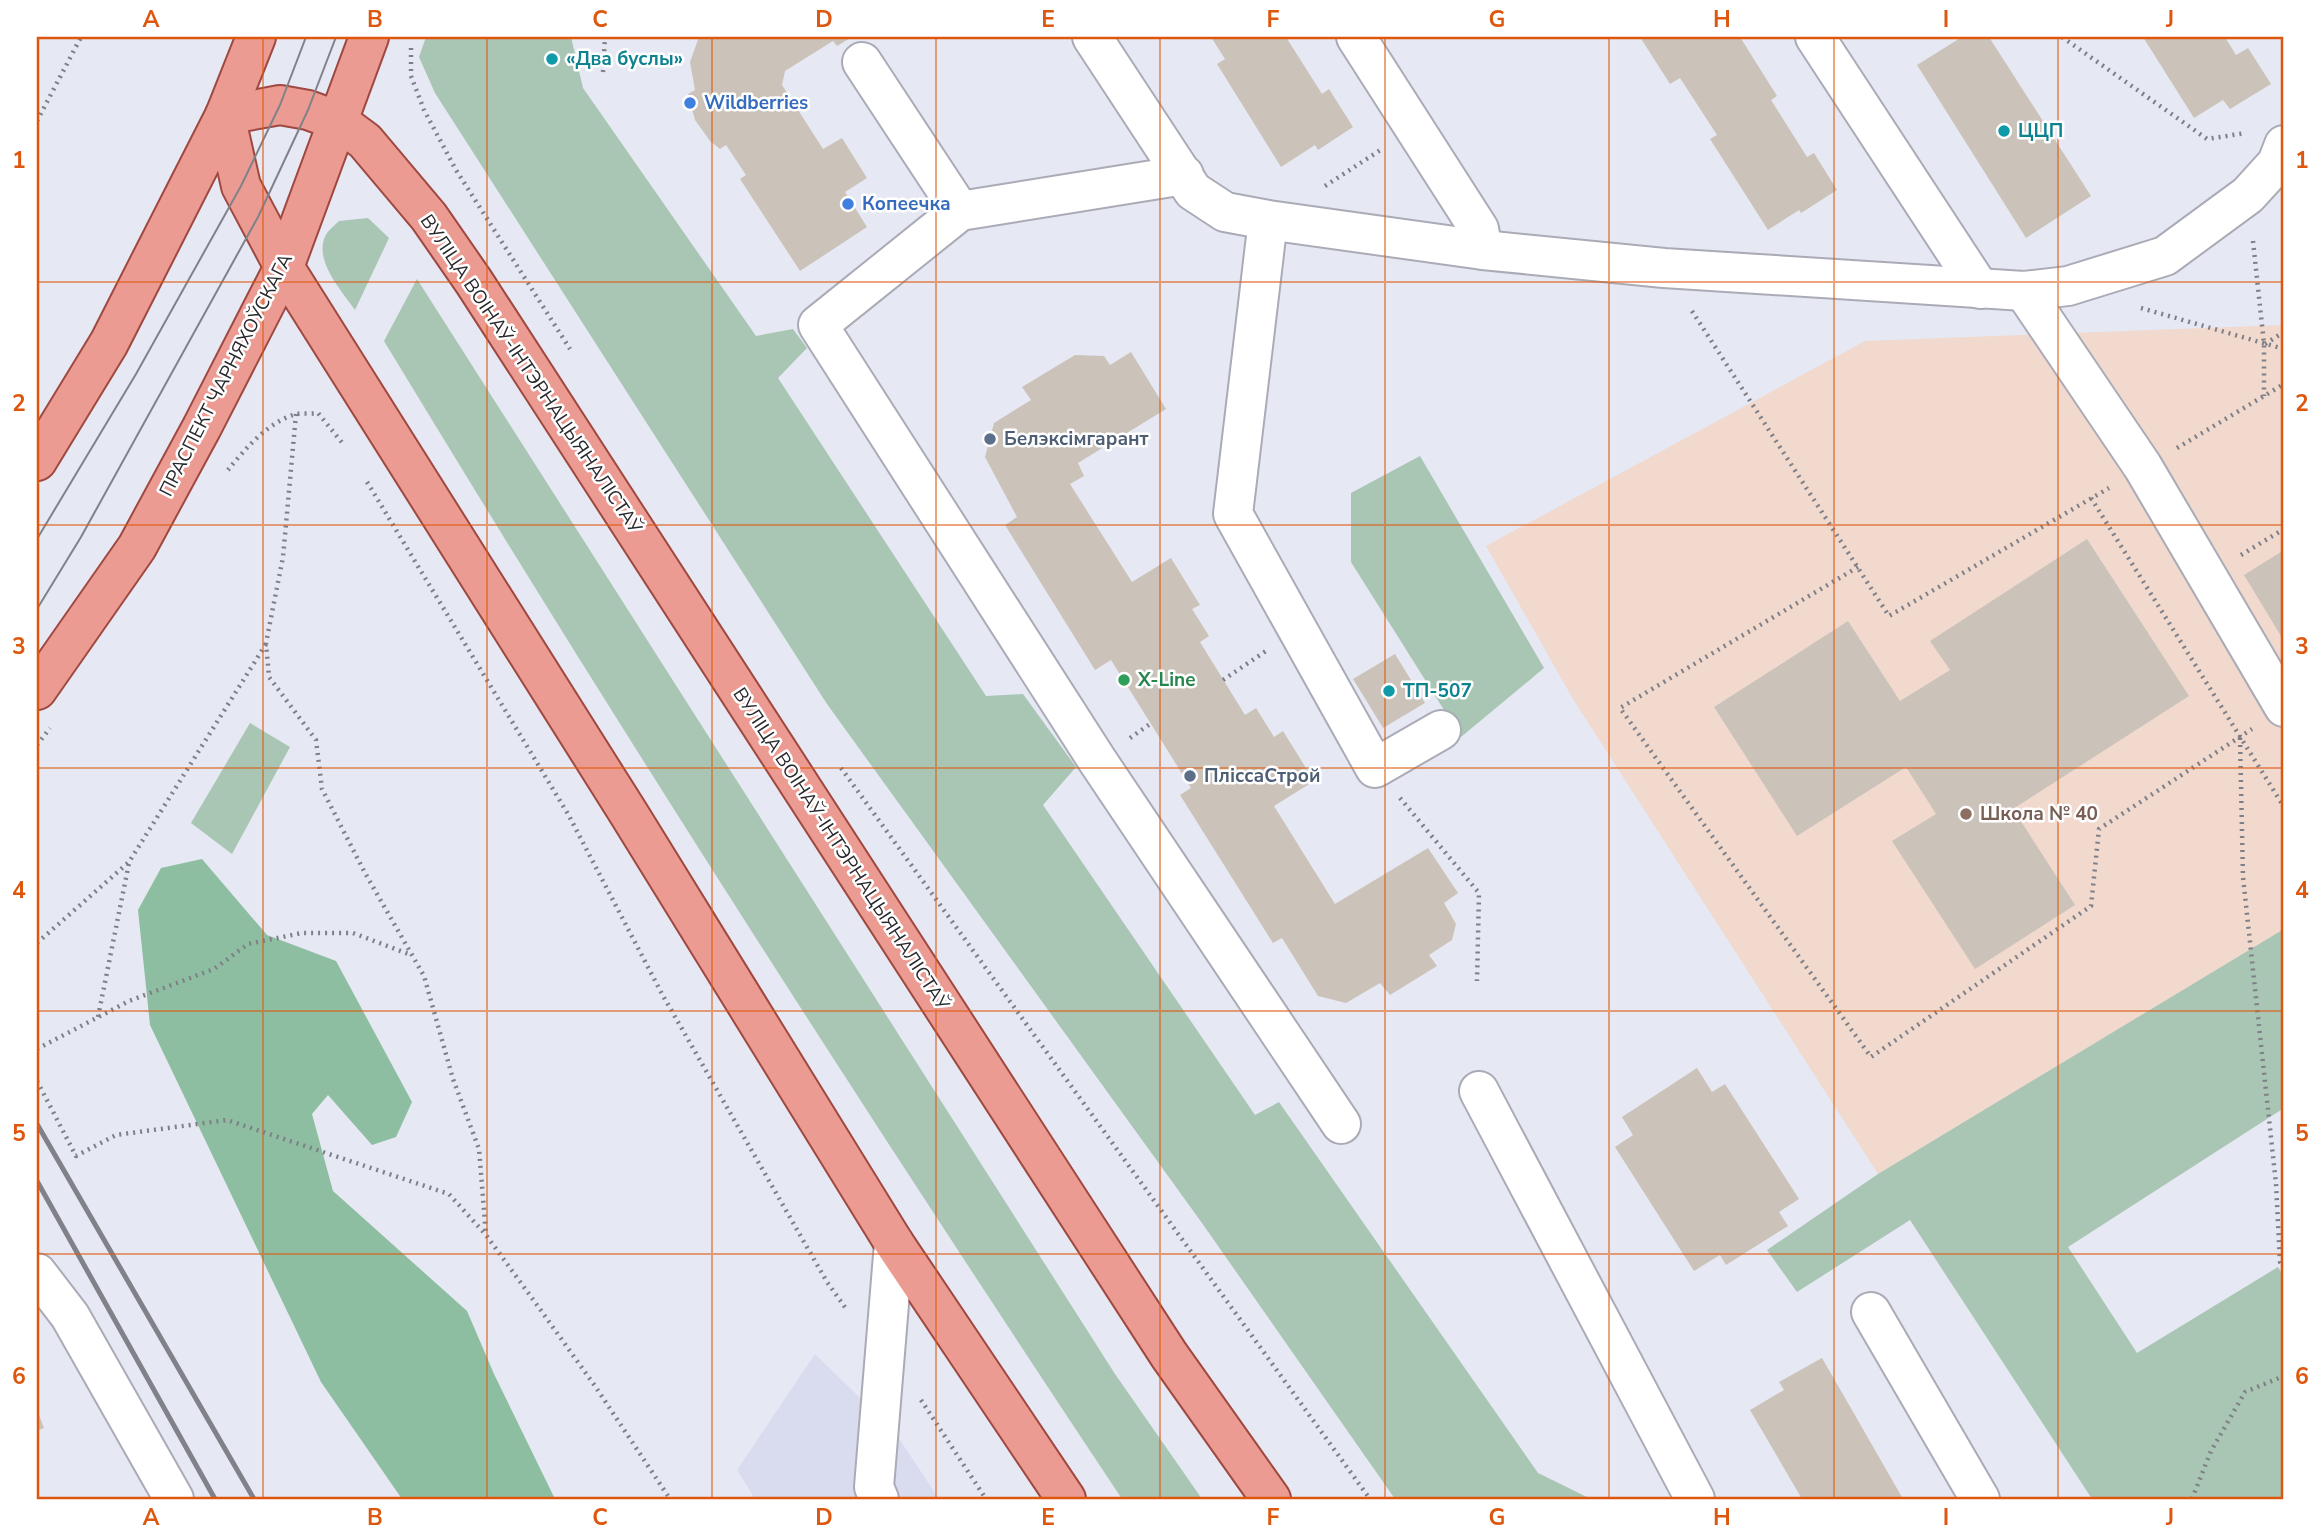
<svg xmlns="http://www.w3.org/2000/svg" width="2321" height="1536" font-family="'Nunito Sans',sans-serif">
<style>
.built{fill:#d9dcee}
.education{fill:#f1d9ce}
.green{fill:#a8c6b3}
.forest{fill:#8ebea1}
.building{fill:#cbc3ba}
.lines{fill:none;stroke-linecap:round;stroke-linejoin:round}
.minor-casing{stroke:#aaabb6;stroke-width:42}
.major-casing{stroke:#9f4840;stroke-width:42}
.path{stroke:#7f8087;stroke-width:4.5;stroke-dasharray:2 5;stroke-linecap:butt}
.minor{stroke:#fff;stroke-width:38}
.major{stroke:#eb9b92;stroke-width:38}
.tram{stroke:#818289;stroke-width:2}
.rail{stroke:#818289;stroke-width:5}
.grid{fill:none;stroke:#de570e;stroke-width:2;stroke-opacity:0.55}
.culture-dot{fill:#0f9aa8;stroke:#fff;stroke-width:2.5}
.shop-dot{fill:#3f7fe0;stroke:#fff;stroke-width:2.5}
.service-dot{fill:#5c6f8a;stroke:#fff;stroke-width:2.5}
.leisure-dot{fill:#2e9e5b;stroke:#fff;stroke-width:2.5}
.education-dot{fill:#8d6e63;stroke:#fff;stroke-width:2.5}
.labels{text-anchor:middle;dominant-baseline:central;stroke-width:5;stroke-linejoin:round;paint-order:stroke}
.culture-label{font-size:19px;font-weight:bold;fill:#0d838f;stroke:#fff;text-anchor:start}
.shop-label{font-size:19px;font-weight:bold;fill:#366cbe;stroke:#fff;text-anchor:start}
.street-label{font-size:19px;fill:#29292d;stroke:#fff}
.service-label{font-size:19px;font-weight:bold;fill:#4e5e75;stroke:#fff;text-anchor:start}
.leisure-label{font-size:19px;font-weight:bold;fill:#27864d;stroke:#fff;text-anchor:start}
.education-label{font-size:19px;font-weight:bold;fill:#785e54;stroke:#fff;text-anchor:start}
.neatline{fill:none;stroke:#de570e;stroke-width:2.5}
.grid-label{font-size:23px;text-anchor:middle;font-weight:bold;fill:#de570e}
</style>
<rect width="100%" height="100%" fill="#e6e8f3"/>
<path class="built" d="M815 1354 894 1431 939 1499H755L737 1470Z"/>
<path class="education" d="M2284 325V930L1878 1174 1573 699 1486 546 1865 341Z"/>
<g class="green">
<path d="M426 37H571L583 88 756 336 793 329 807 348 778 378 986 696 1023 694 1076 767 1043 805 1255 1115 1279 1102 1538 1473 1591 1499H1395L1202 1223 827 704 435 93 419 57Z"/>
<path d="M368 218 389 238 355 310C342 291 311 258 327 233 330 229 335 225 339 221Z"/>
<path d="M417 279 1115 1374 1202 1499H1122C869 1118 621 733 384 341Z"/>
<path d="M1420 456 1544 668 1461 737 1351 562V493Z"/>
<path d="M250 723 290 747 232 854 191 823Z"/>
<path d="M2284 929V1108L2068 1247 2137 1353 2278 1267 2284 1277V1499H2092L1910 1220 1797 1292 1767 1250 1878 1174Z"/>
</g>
<path class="forest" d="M202 859 267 935 336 961 412 1102 396 1137 372 1145 328 1095 312 1114 333 1191 467 1311 494 1374 555 1499H402L321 1382 150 1025 138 910 161 868Z"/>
<g class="building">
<path d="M699 37H852L837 46 833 41 785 71 782 85 823 149 842 138 867 178 845 192 867 227 800 271 740 179 746 175 726 145 720 149 710 141 695 120 688 94 695 90 690 62Z"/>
<path d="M1211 37H1286L1322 94 1329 89 1353 127 1318 150 1315 145 1281 167 1217 64 1225 59Z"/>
<path d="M1640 37H1740L1777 96 1771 100 1807 157 1814 153 1837 190 1801 213 1799 210 1768 230 1710 139 1717 135 1680 78 1670 84Z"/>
<path d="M1962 37H1989L2091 196 2026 238 1917 65Z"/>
<path d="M2143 37H2225L2236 55 2248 48 2271 84 2230 109 2223 100 2194 118Z"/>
<path d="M1131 352 1166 409 1078 463 1084 476 1070 484 1132 582 1171 558 1200 605 1192 609 1209 636 1200 642 1245 715 1256 708 1274 737 1283 731 1314 781 1274 806 1335 904 1428 848 1458 893 1444 903 1456 924 1452 940 1429 955 1437 966 1390 995 1380 983 1346 1003 1318 996 1282 938 1273 943 1180 795 1191 788 1111 660 1095 670 1005 525 1017 517 985 457 994 423 1031 400 1022 387 1075 355 1104 356 1110 365Z"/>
<path d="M2087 539 2189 696 2013 809 2075 905 1975 969 1892 841 1936 814 1906 767 1797 836 1714 707 1848 621 1900 701 1950 670 1930 641Z"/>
<path d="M2284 550V641L2244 575Z"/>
<path d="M1395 654 1425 703 1383 728 1353 679Z"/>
<path d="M1697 1068 1712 1092 1725 1084 1799 1199 1779 1212 1788 1226 1726 1265 1720 1255 1694 1271 1615 1147 1633 1135 1622 1117Z"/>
<path d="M1822 1358 1856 1417 1903 1499H1802L1750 1410 1784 1390 1779 1382Z"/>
<path d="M37 1410 44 1428 37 1431Z"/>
</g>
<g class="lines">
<defs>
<g id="minor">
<path d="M1092 37 1193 191 1225 212 1268 220 1483 250 1664 268 2024 291 2068 286 2165 256 2248 195 2277 163 2284 145"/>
<path d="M1356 37 1479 229 1483 250"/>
<path d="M1815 37 1980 289"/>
<path d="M862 62 960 211"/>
<path d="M1184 175 960 211 818 325 1097 760 1341 1124"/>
<path d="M1268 220 1233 514 1375 768 1441 730"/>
<path d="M2024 291 2143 467 2284 707"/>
<path d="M1479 1091 1695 1499"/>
<path d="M37 1273 70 1316 174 1499"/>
<path d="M1871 1312 1980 1499"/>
<path d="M879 1499 874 1487 894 1243"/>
</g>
<g id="major">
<path d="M225 115 280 105 308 110 338 121 365 141 429 217 474 282 1169 1355 1271 1499"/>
<path d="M225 115 241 186 284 267 629 814 894 1243 1066 1499"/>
<path d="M37 461 109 343 225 115 256 37"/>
<path d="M37 690 137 547 202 427 284 267 369 37"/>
</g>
</defs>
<use href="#minor" class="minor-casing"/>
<use href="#major" class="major-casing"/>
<g class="path">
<path d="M2062 37 2207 139 2246 133"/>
<path d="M411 48V76L424 110 456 170 570 349"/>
<path d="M603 72 605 37"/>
<path d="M37 121 81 37"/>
<path d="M1325 186 1382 149"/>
<path d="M2253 241 2264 344V396"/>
<path d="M2141 308 2284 349"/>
<path d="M1692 311 1889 616 2109 488"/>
<path d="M2265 344 2284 332"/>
<path d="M296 414 283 557 266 643 269 677 316 740 322 789 365 873 424 976 453 1079 479 1149 486 1235"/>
<path d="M2177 448 2284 384"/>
<path d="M228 470C245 449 268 422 296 414 302 413 311 414 318 413L344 445"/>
<path d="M367 482 568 814 662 994 827 1282 847 1310"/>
<path d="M2091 498 2284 807"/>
<path d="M2241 555 2284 529"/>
<path d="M1858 567 1620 708 1871 1057 2091 906 2099 829 2252 729"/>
<path d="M1223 680 1266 651"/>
<path d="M1130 738 1150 724"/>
<path d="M2240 738 2243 877 2276 1184 2280 1262 2284 1268"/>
<path d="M37 745 50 728"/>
<path d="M841 768 1370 1499"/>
<path d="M1400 798 1479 893 1477 981"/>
<path d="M37 943 129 862 266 644"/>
<path d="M98 1017 129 863"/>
<path d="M37 1049 129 1001 214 969 248 944 302 933H353L411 955"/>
<path d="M37 1081 76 1156 116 1135 227 1120 449 1194 486 1235 537 1305 595 1386 670 1499"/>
<path d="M921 1400 986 1499"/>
<path d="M2192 1499 2211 1451 2245 1392 2284 1376"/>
</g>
<use href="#minor" class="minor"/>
<use href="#major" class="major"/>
<g class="tram">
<path d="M37 539 136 374 241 186 280 105 306 37"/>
<path d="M37 609 81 537 258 217 308 110 336 37"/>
</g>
<g class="rail">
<path d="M37 1124 254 1499"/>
<path d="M37 1181 215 1499"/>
</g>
</g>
<path class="grid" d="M263 37V1499M487 37V1499M712 37V1499M936 37V1499M1160 37V1499M1385 37V1499M1609 37V1499M1834 37V1499M2058 37V1499M37 282H2284M37 525H2284M37 768H2284M37 1011H2284M37 1254H2284"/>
<g class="culture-dot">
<circle cx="552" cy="59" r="7"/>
<circle cx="2004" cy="131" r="7"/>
<circle cx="1389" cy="691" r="7"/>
</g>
<g class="shop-dot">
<circle cx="690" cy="103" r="7"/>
<circle cx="848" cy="204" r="7"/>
</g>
<g class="service-dot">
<circle cx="990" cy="439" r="7"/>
<circle cx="1190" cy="776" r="7"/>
</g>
<circle class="leisure-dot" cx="1124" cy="680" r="7"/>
<circle class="education-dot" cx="1966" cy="814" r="7"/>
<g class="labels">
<g class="culture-label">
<text x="566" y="59">«Два буслы»</text>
<text x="2018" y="131">ЦЦП</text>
<text x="1403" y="691">ТП-507</text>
</g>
<g class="shop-label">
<text x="704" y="103">Wildberries</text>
<text x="862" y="204">Копеечка</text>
</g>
<g class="street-label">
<text transform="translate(531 374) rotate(56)">ВУЛІЦА ВОІНАЎ-ІНТЭРНАЦЫЯНАЛІСТАЎ</text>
<text transform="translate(226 375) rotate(-63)">ПРАСПЕКТ ЧАРНЯХОЎСКАГА</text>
<text transform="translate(841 849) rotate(57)">ВУЛІЦА ВОІНАЎ-ІНТЭРНАЦЫЯНАЛІСТАЎ</text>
</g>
<g class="service-label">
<text x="1004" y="439">Белэксімгарант</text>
<text x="1204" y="776">ПліссаСтрой</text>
</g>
<g class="leisure-label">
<text x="1138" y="680">X-Line</text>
</g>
<g class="education-label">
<text x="1980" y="814">Школа № 40</text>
</g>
</g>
<rect width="2321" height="1536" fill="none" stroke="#ffffff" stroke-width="77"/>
<rect x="38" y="38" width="2244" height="1460" class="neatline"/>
<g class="grid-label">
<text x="151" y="27">A</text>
<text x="375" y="27">B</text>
<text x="600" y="27">C</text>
<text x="824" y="27">D</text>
<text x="1048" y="27">E</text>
<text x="1273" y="27">F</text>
<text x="1497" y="27">G</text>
<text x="1722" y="27">H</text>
<text x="1946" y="27">I</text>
<text x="2170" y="27">J</text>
<text x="19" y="168">1</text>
<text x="2302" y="168">1</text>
<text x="19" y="411">2</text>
<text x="2302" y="411">2</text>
<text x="19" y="654">3</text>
<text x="2302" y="654">3</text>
<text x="19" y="898">4</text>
<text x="2302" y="898">4</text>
<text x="19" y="1141">5</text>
<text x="2302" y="1141">5</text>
<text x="19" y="1384">6</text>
<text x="2302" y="1384">6</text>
<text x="151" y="1525">A</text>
<text x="375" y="1525">B</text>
<text x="600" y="1525">C</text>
<text x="824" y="1525">D</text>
<text x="1048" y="1525">E</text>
<text x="1273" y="1525">F</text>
<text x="1497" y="1525">G</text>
<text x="1722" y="1525">H</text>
<text x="1946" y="1525">I</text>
<text x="2170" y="1525">J</text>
</g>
</svg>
